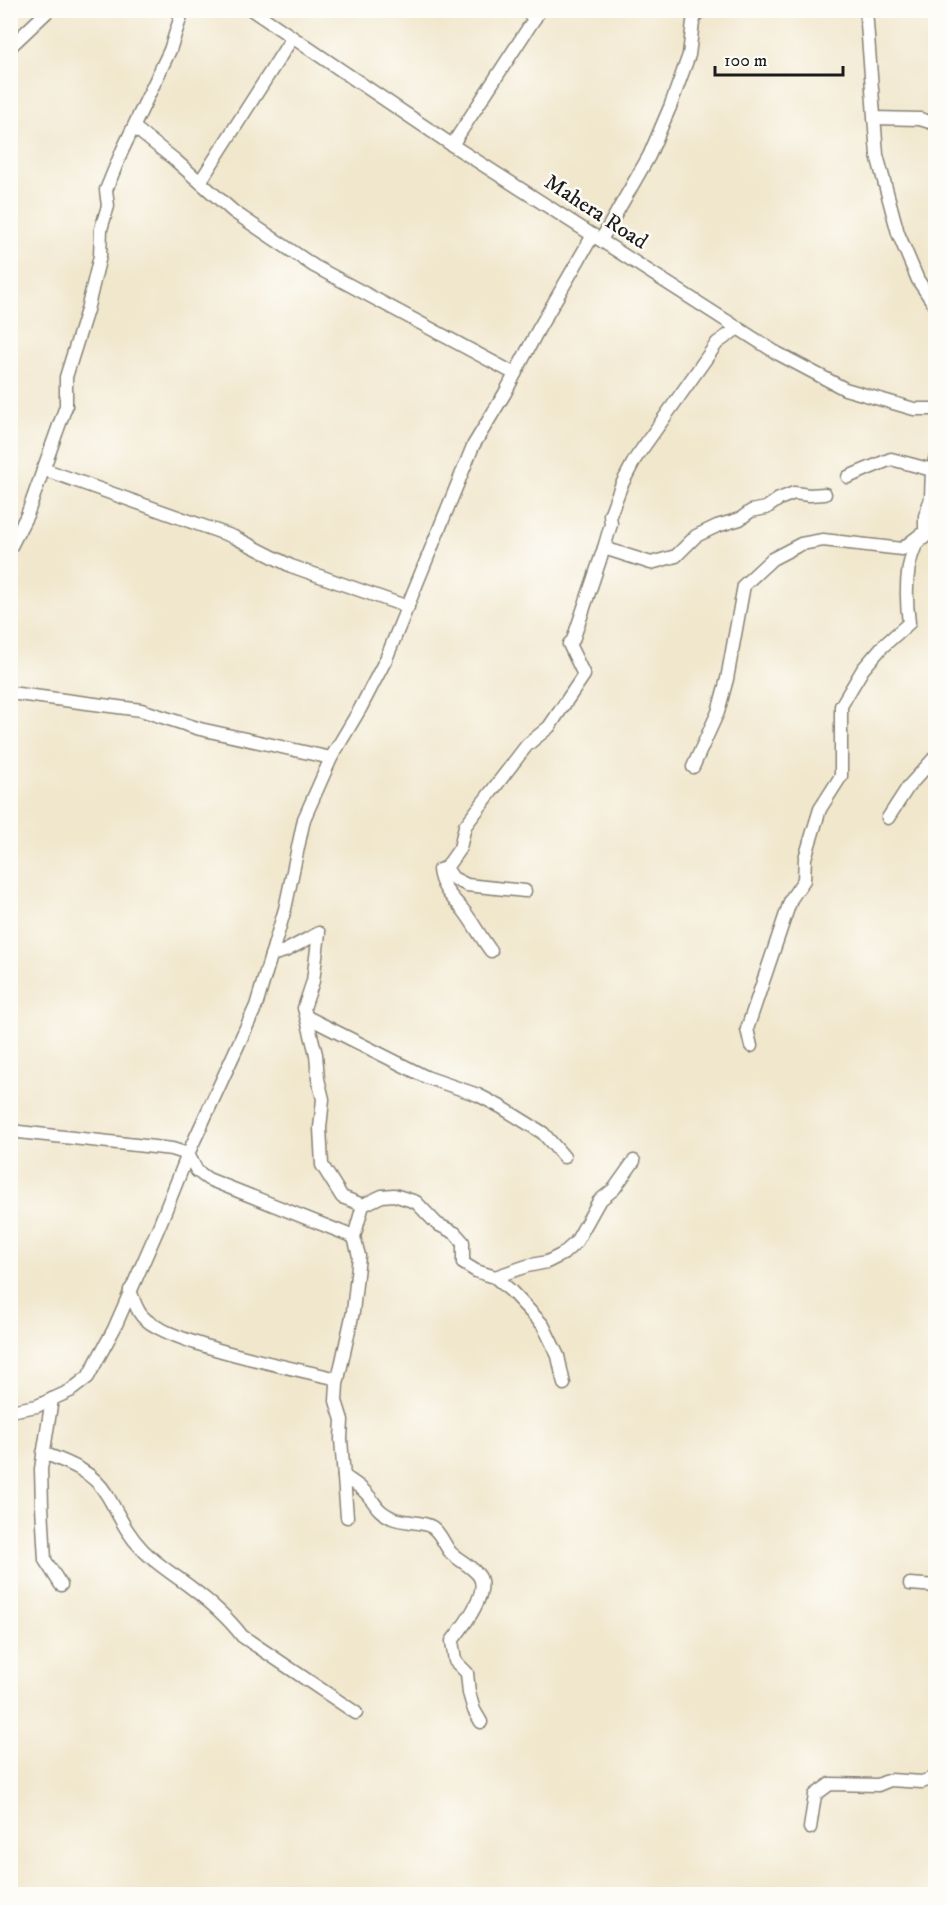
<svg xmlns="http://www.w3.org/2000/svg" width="946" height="1905" font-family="'IM FELL DW Pica',serif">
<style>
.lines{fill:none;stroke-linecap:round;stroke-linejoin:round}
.minor-casing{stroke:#868274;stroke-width:15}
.minor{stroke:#fff;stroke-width:12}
.labels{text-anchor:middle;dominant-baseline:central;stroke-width:5;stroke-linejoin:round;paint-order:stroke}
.street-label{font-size:22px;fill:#1c1c1c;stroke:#fdfcf7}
</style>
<rect width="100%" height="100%" fill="#fdfcf7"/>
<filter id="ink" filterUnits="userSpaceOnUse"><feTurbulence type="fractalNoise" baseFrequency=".0167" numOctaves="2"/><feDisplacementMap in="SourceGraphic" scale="12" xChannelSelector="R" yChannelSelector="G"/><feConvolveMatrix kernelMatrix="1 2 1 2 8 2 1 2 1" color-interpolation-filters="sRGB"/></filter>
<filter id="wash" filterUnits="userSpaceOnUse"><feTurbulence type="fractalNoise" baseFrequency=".008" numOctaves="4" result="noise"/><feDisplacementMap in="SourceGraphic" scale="24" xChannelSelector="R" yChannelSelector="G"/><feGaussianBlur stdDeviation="1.35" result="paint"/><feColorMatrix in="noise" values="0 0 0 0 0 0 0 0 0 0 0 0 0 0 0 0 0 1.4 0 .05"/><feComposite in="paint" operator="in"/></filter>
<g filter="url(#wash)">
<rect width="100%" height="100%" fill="#f1e7cd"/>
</g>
<g filter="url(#ink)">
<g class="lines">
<defs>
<g id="minor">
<path d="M252 10 452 145 775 352 845 389 914 409H936"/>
<path d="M524 10 535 18"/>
<path d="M866 10 877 155 898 233 918 280 936 307"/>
<path d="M10 47 49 10"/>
<path d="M874 118 920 119 936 124"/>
<path d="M135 128 175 160 234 212 314 266 515 374"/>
<path d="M452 145 540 10"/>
<path d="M200 182 292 38"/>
<path d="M601 240 649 156 670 107 689 55 693 22 698 10"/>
<path d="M936 456 932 470 936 472"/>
<path d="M43 469 234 537 291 566 408 607"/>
<path d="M10 548 27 515 66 406V377L87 310 100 256 101 229 108 206 106 190 122 151 170 50 183 10"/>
<path d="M604 548 651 563 676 556 696 536 717 526 740 519 751 511 766 508 779 499 794 493 809 495 825 494"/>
<path d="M10 693 141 710 200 729 331 758"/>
<path d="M693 767 718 712 727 679 744 585 772 559 801 544 823 540 902 549 920 535"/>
<path d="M888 818 908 787 936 756"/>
<path d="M446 868 439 870C441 888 453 898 464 911 474 924 481 938 491 951"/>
<path d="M525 891 467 885 453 878 446 868 460 848 465 826 527 745 549 727 584 675 569 644 573 640 604 548 611 524 610 515 621 486 635 459 717 343 738 328"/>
<path d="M307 1017 426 1077 478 1095 501 1107 543 1133 564 1157"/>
<path d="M751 1046 747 1029 791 899 804 880 805 858 820 809 841 776V706L863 669 882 647 909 623C906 600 905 569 915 547 917 543 921 540 925 537V516L931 498 932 470 891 459 848 477"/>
<path d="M10 1131 172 1149 188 1154 197 1171 208 1179 354 1237 363 1205 342 1197 322 1165 320 1128 323 1099 318 1079 316 1054 304 1008 313 981 319 933 285 951 271 955"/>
<path d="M363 1205 382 1196 394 1195 416 1202 437 1224 455 1233 463 1242V1263L476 1271 495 1277 511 1291 543 1325 558 1356 564 1384"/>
<path d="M495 1277 527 1266 547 1262 563 1254 576 1242 599 1201 614 1189 634 1161"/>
<path d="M130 1290C133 1298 136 1309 142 1316 166 1344 297 1369 338 1379"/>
<path d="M52 1399 41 1469 42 1506 45 1560 61 1585"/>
<path d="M10 1411 37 1406 70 1391 88 1377 114 1329 160 1224 188 1154 256 1006 285 909 304 819 331 758 360 709 386 659 473 446 505 393 538 330 593 235"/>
<path d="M43 1453C67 1462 93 1471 107 1495 118 1513 126 1533 142 1549 156 1564 173 1574 189 1586 209 1601 227 1616 242 1636L356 1713"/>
<path d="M344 1476C351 1481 360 1486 366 1493 377 1504 374 1509 392 1518 403 1523 423 1521 432 1527 441 1533 444 1545 451 1553 460 1561 473 1567 479 1576 490 1593 462 1628 452 1641L455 1661 467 1673 469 1693 474 1710 481 1722"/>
<path d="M347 1517 341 1439 342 1420 336 1401 337 1384 353 1312 359 1256 354 1237"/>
<path d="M910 1584 936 1586"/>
<path d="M810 1828 815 1795 830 1784 878 1785 890 1780 922 1782 936 1777"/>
</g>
</defs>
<use href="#minor" class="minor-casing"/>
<use href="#minor" class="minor"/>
</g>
</g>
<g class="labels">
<g class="street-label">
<text transform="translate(596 212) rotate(33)">Mahera Road</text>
</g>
</g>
<rect width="946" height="1905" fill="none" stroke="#fdfcf7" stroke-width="36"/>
<path d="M715 66v9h128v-9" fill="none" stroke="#1c1c1c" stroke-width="3"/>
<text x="724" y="66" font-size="18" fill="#1c1c1c" stroke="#fdfcf7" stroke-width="4.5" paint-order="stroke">100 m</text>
</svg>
